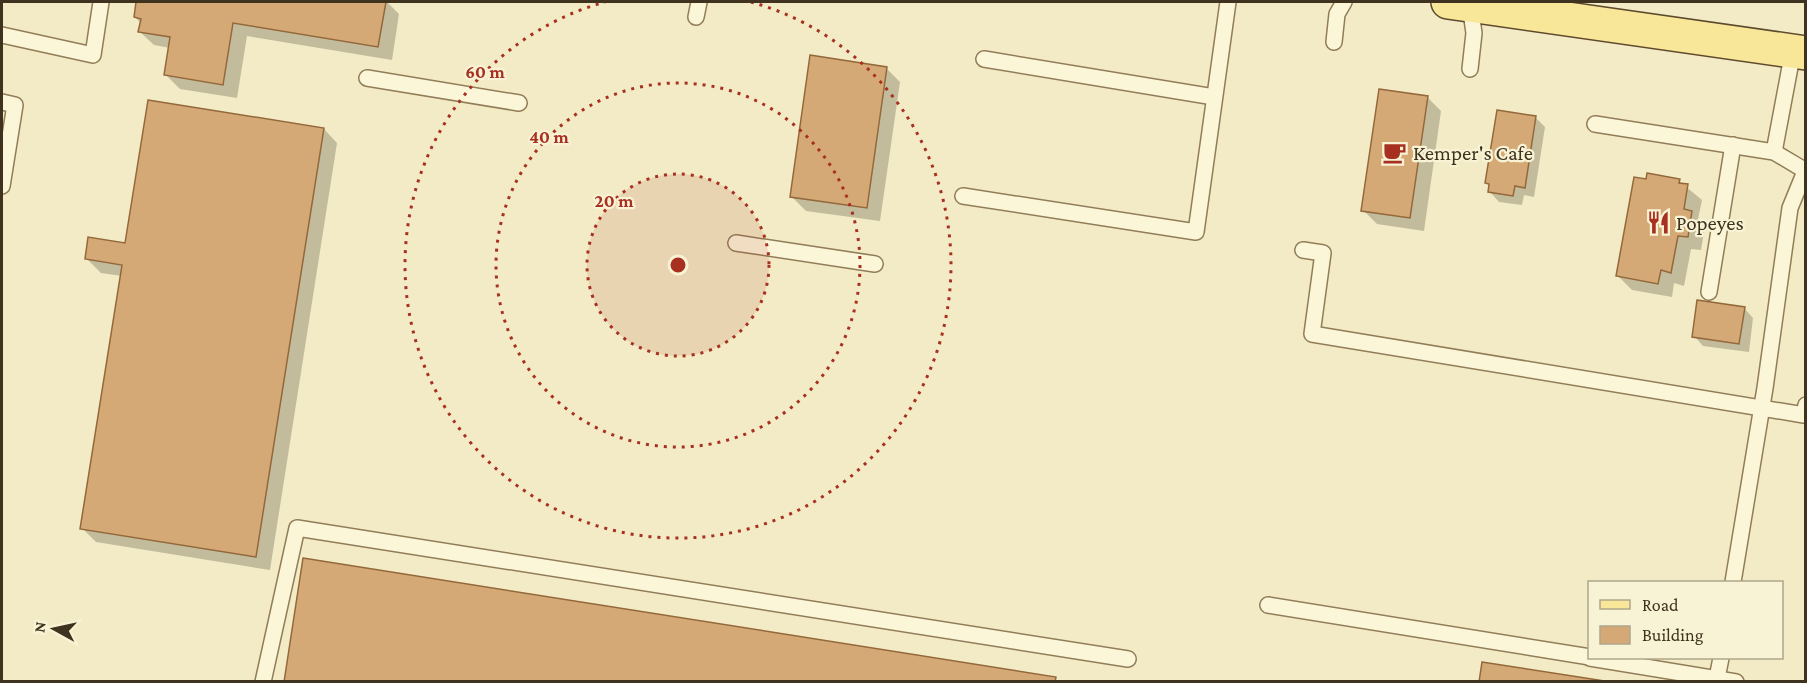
<svg xmlns="http://www.w3.org/2000/svg" width="1807" height="683" font-family="'Crimson Pro',serif">
<style>
.shadow{fill:#0003}
.building{fill:#d5a976;stroke:#93683b;stroke-width:1.5}
.lines{fill:none;stroke-linecap:round;stroke-linejoin:round}
.service-casing{stroke:#917d58;stroke-width:18}
.primary-casing{stroke:#5e4a2d;stroke-width:36}
.service{stroke:#fcf6d9;stroke-width:15}
.primary{stroke:#f9e799;stroke-width:33}
.ring{fill:none;stroke:#a73021;stroke-width:3;stroke-dasharray:3 6}
.labels{text-anchor:middle;dominant-baseline:central;stroke-width:4.5;stroke-linejoin:round;paint-order:stroke}
.poi-label{font-size:21px;fill:#3f321e;stroke:#f9f3d5;text-anchor:start}
.centre{fill:#a73021;stroke:#f9f3d5;stroke-width:3}
.ring-label{font-size:18px;text-anchor:middle;font-weight:bold;fill:#a73021;stroke:#f9f3d5;stroke-width:4.5;stroke-linejoin:round;paint-order:stroke}
</style>
<rect width="100%" height="100%" fill="#f3ebc5"/>
<g class="shadow">
<path d="M138 2H387L399 14 392 60 247 36 237 98 180 89 166 75 170 48 154 45 140 32 141 23 135 17Z"/>
<path d="M886 68 900 82 880 221 806 211 792 197Z"/>
<path d="M1427 97 1441 111 1424 231 1377 224 1363 210Z"/>
<path d="M1535 117 1545 127 1534 197 1524 195 1522 205 1499 202 1490 192 1491 186 1487 183Z"/>
<path d="M324 129 337 143 270 570 96 542 82 528 122 276 101 273 87 259 127 244Z"/>
<path d="M1679 181 1702 200 1698 219 1705 226 1701 250 1691 249 1684 286 1674 283 1672 297 1632 290 1618 276Z"/>
<path d="M1744 308 1753 318 1749 352 1703 346 1694 336Z"/>
</g>
<g class="building">
<path d="M136 2H386L378 47 233 23 223 85 164 75 170 37 138 32 141 19 134 17Z"/>
<path d="M810 55 887 67 867 208 790 197Z"/>
<path d="M1379 89 1428 96 1410 218 1361 211Z"/>
<path d="M148 100 324 128 256 557 80 529 122 265 85 259 88 237 125 243Z"/>
<path d="M1497 110 1536 116 1525 188 1515 186 1513 196 1488 192 1489 184 1485 183Z"/>
<path d="M1647 173 1680 179 1679 183 1688 184 1684 209 1692 211 1688 237 1678 236 1671 273 1661 270 1658 284 1616 276 1634 177 1646 179Z"/>
<path d="M1697 300 1745 307 1739 344 1692 337Z"/>
<path d="M303 558 1056 677 1055 682H284Z"/>
<path d="M1482 662 1611 682H1479Z"/>
</g>
<g class="lines">
<defs>
<g id="service">
<path d="M696 17 699 2"/>
<path d="M2 35 93 55 101 2"/>
<path d="M1334 42 1337 14 1344 2"/>
<path d="M984 59 1214 97"/>
<path d="M1470 69 1474 33 1470 5"/>
<path d="M367 78 519 103"/>
<path d="M2 102 15 105 2 186"/>
<path d="M1595 124 1774 152 1806 171"/>
<path d="M1774 152 1793 51"/>
<path d="M963 196 1196 232 1228 2"/>
<path d="M736 243 875 264"/>
<path d="M1303 250 1323 253 1312 334 1804 415 1806 405"/>
<path d="M1709 292 1733 145"/>
<path d="M1733 582 1765 388 1790 208 1806 169"/>
<path d="M1268 605 1590 657"/>
<path d="M1590 658 1736 682"/>
<path d="M1717 678 1721 658"/>
<path d="M263 682 297 528 1128 659"/>
</g>
<path id="primary" d="M1448 2 1806 53"/>
</defs>
<use href="#service" class="service-casing"/>
<use href="#primary" class="primary-casing"/>
<use href="#service" class="service"/>
<use href="#primary" class="primary"/>
</g>
<circle cx="678" cy="265" r="91" fill="#a73021" fill-opacity=".12"/>
<g class="ring">
<circle cx="678" cy="265" r="91"/>
<circle cx="678" cy="265" r="182"/>
<path d="M751 2A273 273 0 1 1 605 2"/>
</g>
<defs>
<symbol id="cafe-bare" viewBox="-9 -9 18 18"><path d="M-5.5-4.5H6V0H3Q3 3.5 0 3.5H-2.5Q-5.5 3.5-5.5 0ZM3-3.2v2h1.7v-2ZM-6 4.5H4V6H-6Z" fill="#a73021" stroke="#f9f3d5" stroke-width="2.5" paint-order="stroke"/></symbol>
<symbol id="restaurant-bare" viewBox="-9 -9 18 18"><path d="M-5-6h1v4h1v-4h1v4h1v-4h1v5L-1.5 .5V6h-2V.5L-5-1ZM5-6V6H3V1.5H1.5Q1.5-4 5-6Z" fill="#a73021" stroke="#f9f3d5" stroke-width="2.5" paint-order="stroke"/></symbol>
</defs>
<g fill-rule="evenodd">
<use href="#cafe-bare" x="1378" y="136" width="33" height="33"/>
<use href="#restaurant-bare" x="1642" y="206" width="33" height="33"/>
</g>
<g class="labels">
<g class="poi-label">
<text x="1413" y="153">Kemper's Cafe</text>
<text x="1676" y="223">Popeyes</text>
</g>
</g>
<circle cx="678" cy="265" r="9" class="centre"/>
<g class="ring-label">
<text x="485" y="78">60 m</text>
<text x="549" y="143">40 m</text>
<text x="614" y="207">20 m</text>
</g>
<rect width="1807" height="683" fill="none" stroke="#3f321e" stroke-width="6"/>
<rect x="1588" y="581" width="195" height="78" fill="#f9f3d5" stroke="#afa68c" stroke-width="1.5"/>
<rect x="1600" y="600" width="30" height="9" fill="#f9e799" stroke="#afa68c" stroke-width="1.5"/>
<text x="1642" y="611" font-size="18" fill="#3f321e">Road</text>
<rect x="1600" y="626" width="30" height="18" fill="#d5a976" stroke="#afa68c" stroke-width="1.5"/>
<text x="1642" y="641" font-size="18" fill="#3f321e">Building</text>
<g transform="translate(54 629) rotate(278)" stroke="#f9f3d5" stroke-width="4.5" paint-order="stroke">
<path d="M0-4.5L10 22L0 15L-10 22Z" fill="#3f321e"/>
<text y="-9" font-size="16" font-weight="bold" text-anchor="middle" fill="#3f321e">N</text>
</g>
</svg>
